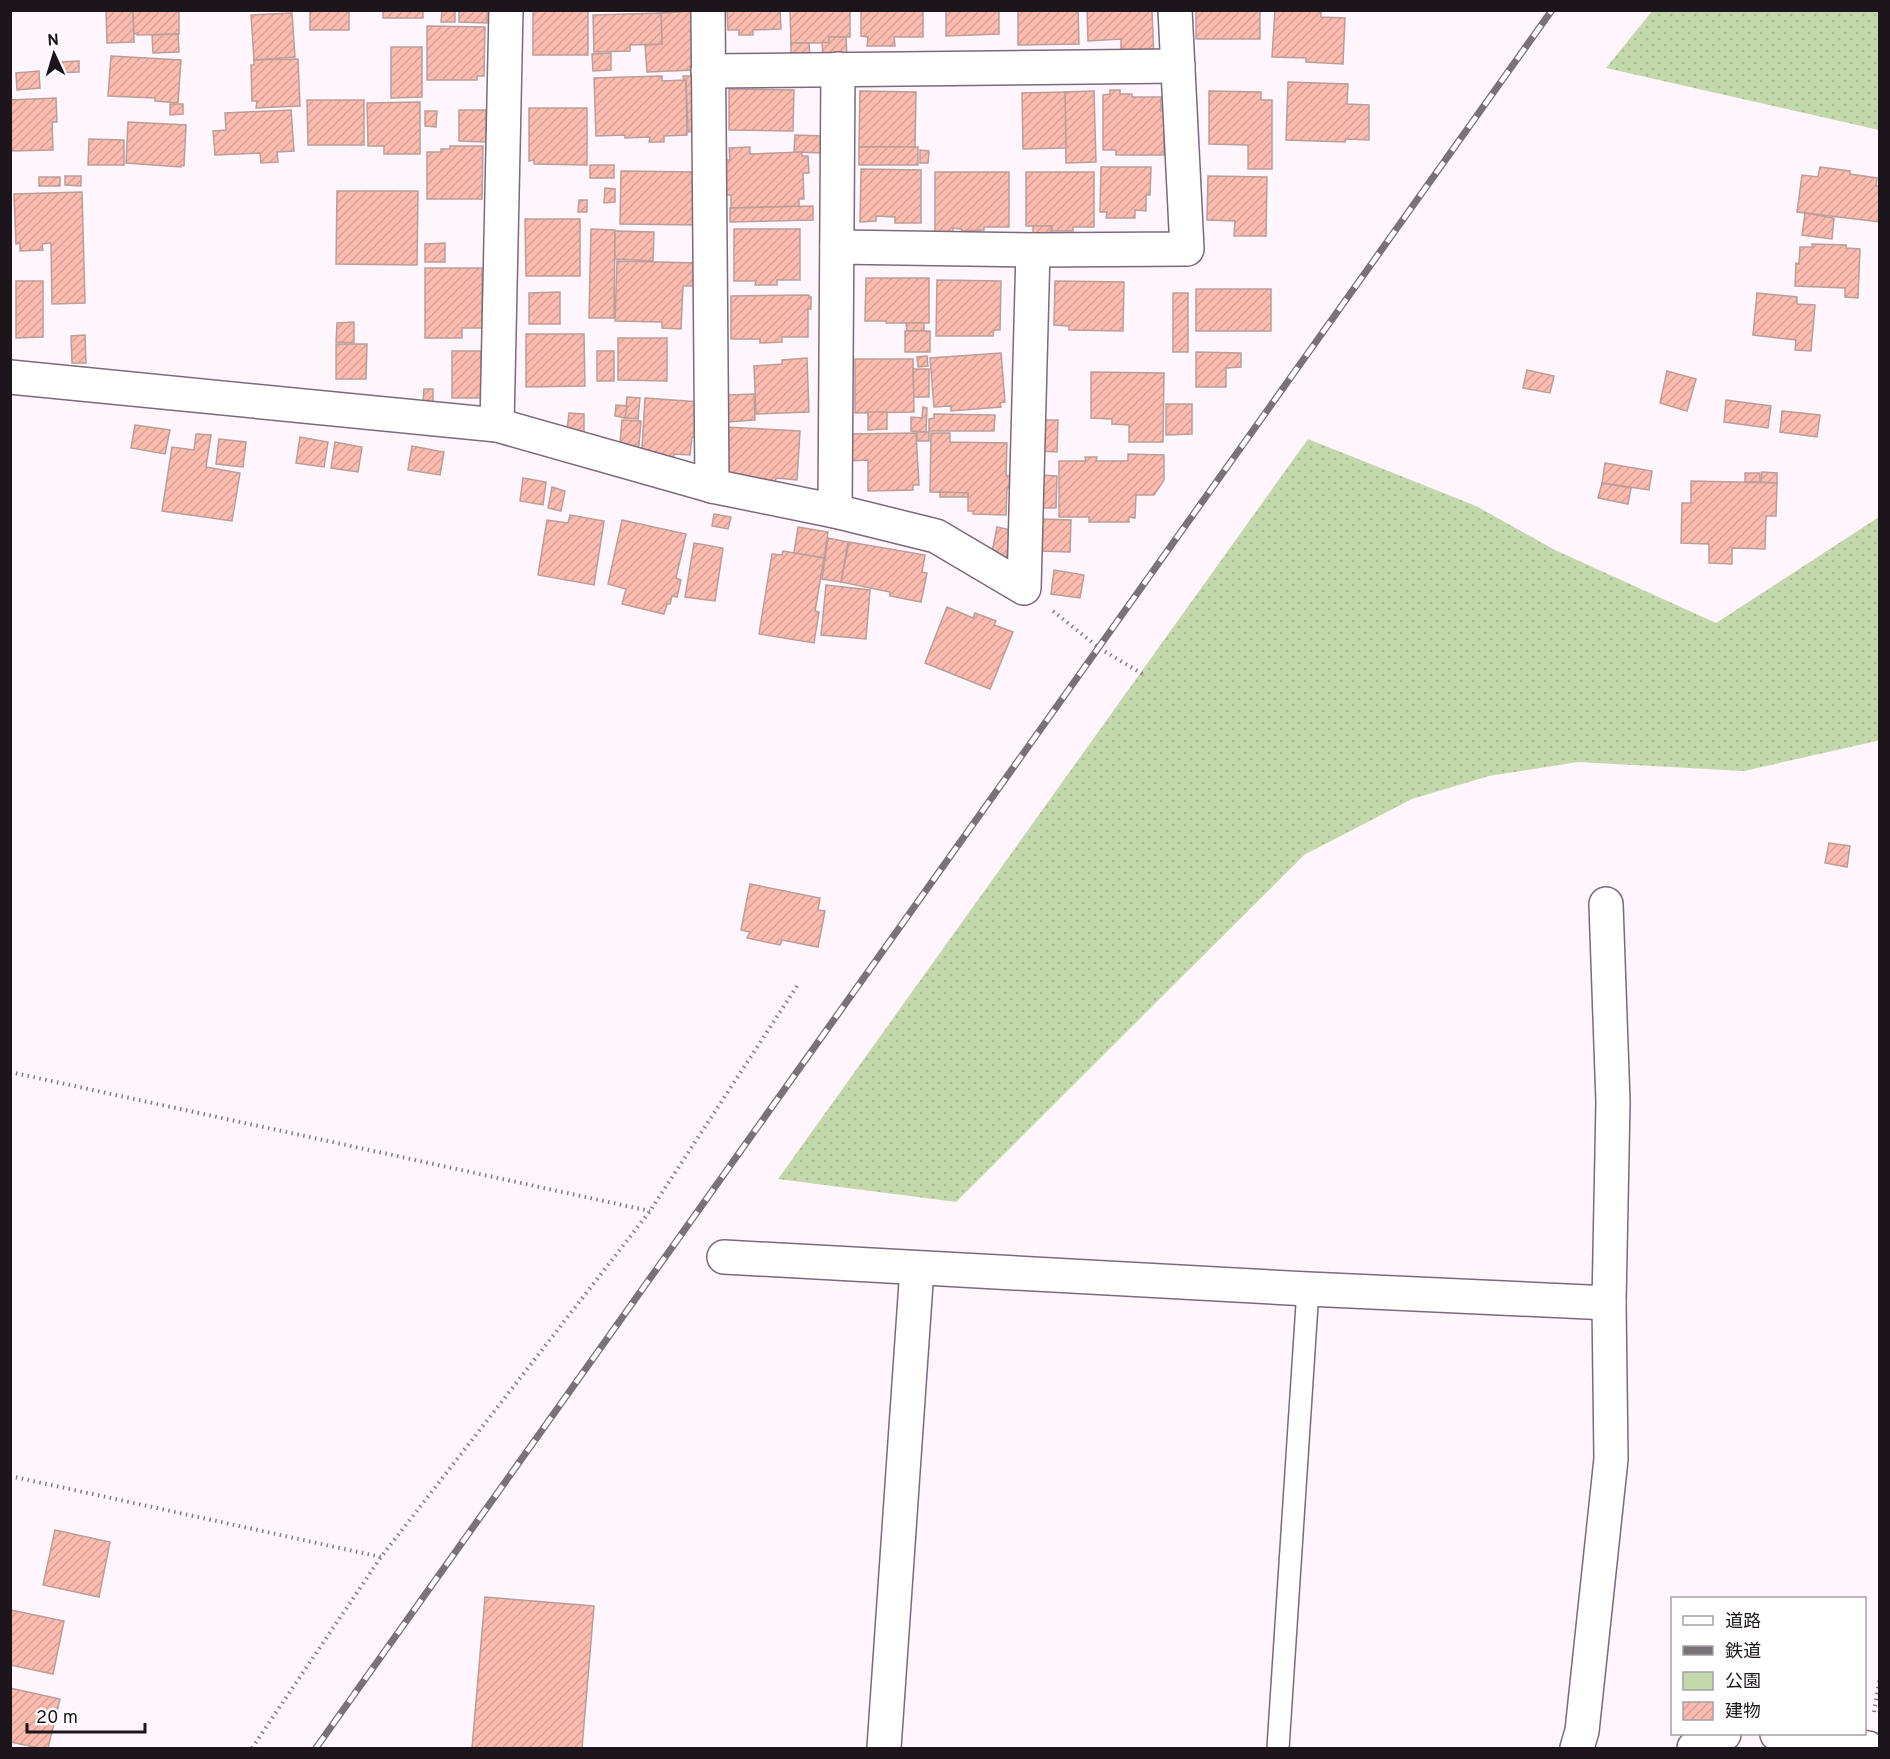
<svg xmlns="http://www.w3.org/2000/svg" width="1890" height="1759" font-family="Overpass,'Noto Sans JP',sans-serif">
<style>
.green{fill:url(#green-dots)}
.building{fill:url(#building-hatch);stroke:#ba9e99;stroke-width:1.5}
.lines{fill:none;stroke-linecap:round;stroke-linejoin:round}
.service-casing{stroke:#7b6a7b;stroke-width:24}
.minor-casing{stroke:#7b6a7b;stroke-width:36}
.path{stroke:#857d85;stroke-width:4;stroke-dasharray:1.5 4.5;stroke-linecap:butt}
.service{stroke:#fff;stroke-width:21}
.minor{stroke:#fff;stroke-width:33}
.rail-casing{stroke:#797279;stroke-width:7}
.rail{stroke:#fff;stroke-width:4.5;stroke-dasharray:14;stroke-linecap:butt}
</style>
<defs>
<pattern id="green-dots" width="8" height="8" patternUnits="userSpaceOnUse" patternTransform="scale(1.5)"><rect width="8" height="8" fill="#c3d8ab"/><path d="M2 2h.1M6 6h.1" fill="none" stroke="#a7b893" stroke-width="1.8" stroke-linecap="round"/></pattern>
<pattern id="building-hatch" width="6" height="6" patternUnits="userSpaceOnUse" patternTransform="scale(1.5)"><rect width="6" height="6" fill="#fcbbaf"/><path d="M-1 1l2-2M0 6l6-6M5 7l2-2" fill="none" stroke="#d7a096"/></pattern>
</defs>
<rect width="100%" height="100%" fill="#fef5fd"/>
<g class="green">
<path d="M1653 10 1879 11V130L1606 68Z"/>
<path d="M1308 439 1476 506 1555 550 1716 623 1879 517V738L1877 741 1744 771 1578 762 1489 776 1412 799 1304 855 956 1202 778 1179Z"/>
</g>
<g class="building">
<path d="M106 10H133L134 42 107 43Z"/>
<path d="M133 10H179V34L137 35V33L134 34Z"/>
<rect x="310" y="10" width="39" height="20"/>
<rect x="383" y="10" width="40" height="8"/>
<path d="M442 10H455V22H441Z"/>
<path d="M459 10H487V23L459 22Z"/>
<rect x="533" y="10" width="55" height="45"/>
<path d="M727 10H780L781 29 753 30V35H739V30H728Z"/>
<path d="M790 10H850V37H829V43H791Z"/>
<path d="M861 10H923V37H894L895 46H867L868 37 861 36Z"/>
<path d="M946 10H999V34L946 36Z"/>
<path d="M1018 10H1078L1079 44 1018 45Z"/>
<path d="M1087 10H1152L1154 58 1121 59V39L1088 41Z"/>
<rect x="1196" y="10" width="64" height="29"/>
<path d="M1275 10H1321V17L1345 18 1343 64 1306 62V58L1272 57Z"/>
<path d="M692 11 694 70 647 72 645 45 662 44 661 13Z"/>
<path d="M292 13 295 57 254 60 251 15Z"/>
<path d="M661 13 662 44 630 45V51L594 52 593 15Z"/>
<path d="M427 26 485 27 484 76H477V80H427Z"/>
<path d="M178 34 179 52 153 53 152 35Z"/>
<path d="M829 37H846L847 58H823L822 42 829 43Z"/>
<path d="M791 43H809L810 58 791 59Z"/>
<path d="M391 47H422V97L391 98Z"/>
<path d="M611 53V70L593 71 592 54Z"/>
<path d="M111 56 181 60 178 103 155 101V98L108 96Z"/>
<path d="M298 59 300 106 256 108 257 101H252L251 65H254V60Z"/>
<path d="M79 61V72L58 73V62Z"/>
<path d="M39 71 40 88 17 90 16 73Z"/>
<path d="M662 76V81L686 80 687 135 664 136V142H649L650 137 625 138V135L596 136 594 78Z"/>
<path d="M683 76H695L698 131 688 132 686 80H684Z"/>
<path d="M1288 82 1348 84 1347 104 1369 105V140L1346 139 1345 142 1286 140Z"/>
<path d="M729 89 794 90 793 131 729 130Z"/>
<path d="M1110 90H1120V94H1132V97H1161V111L1164 110V155H1116V150H1103V95L1110 94Z"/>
<path d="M860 91 916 92 915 147H859Z"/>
<path d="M1094 91 1096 162 1066 163 1065 92Z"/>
<path d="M1209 91 1261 92V100H1272V169H1248V145L1209 144Z"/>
<path d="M1065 92 1066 148 1023 149 1022 93Z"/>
<path d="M56 98 57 122H52L53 150 10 151V100Z"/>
<path d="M307 100H364V145H308Z"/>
<path d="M420 102V154H384V146H368L367 103Z"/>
<path d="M170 104H183V114L170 115Z"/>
<path d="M529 108H587V165L534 164V160L529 161Z"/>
<path d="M291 110 294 151 277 152 278 162 261 163 260 153 215 155 213 131 226 130 225 113Z"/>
<path d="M459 110H486V142L459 141Z"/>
<path d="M425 111H437L436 127 425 126Z"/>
<path d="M128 122 186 125 184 166 181 165V167L126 163Z"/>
<path d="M795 135 823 136V153L794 152Z"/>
<path d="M89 139 124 140V165H88Z"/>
<path d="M450 146H483L482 199H427V152H441V149H450Z"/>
<path d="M750 147V154L802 152V156H808L809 173H803L804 199H799V206L731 208V195H725L724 160H730L729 148Z"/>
<rect x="859" y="147" width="59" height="18"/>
<path d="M920 150 929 151 928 163H920Z"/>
<rect x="590" y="165" width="24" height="13"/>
<path d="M1101 167H1151L1150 195H1146V211L1135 210V218H1106L1107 212H1100Z"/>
<path d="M1820 167 1850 171V174L1877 178 1876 186H1880V222L1797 212 1802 175 1818 177Z"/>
<path d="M861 169 921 170V223H895V217L876 216V221L860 222Z"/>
<path d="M621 171 696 172 695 225 620 224Z"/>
<path d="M935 172H1009V227H984V230L962 231 961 229 953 228V236H935Z"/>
<path d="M1026 172H1094V227H1073V231H1052V226H1026Z"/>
<path d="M65 176H81V186L65 185Z"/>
<path d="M1208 176 1267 177 1266 236H1234L1235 221 1207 220Z"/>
<rect x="39" y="177" width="21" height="9"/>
<path d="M605 188 615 189V202L604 203Z"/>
<path d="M337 191H418L417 265 336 264Z"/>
<path d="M82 192 85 303 52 304 51 243 42 244 43 250 20 251V243L16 244 14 194Z"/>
<path d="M579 200H587V212H578Z"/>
<path d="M813 206V220L730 222V208Z"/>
<path d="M1805 213 1834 218 1832 239 1802 235Z"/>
<path d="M525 219H580V276H526Z"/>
<rect x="1033" y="226" width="18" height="19"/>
<path d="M591 229 615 230 614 318H589Z"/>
<path d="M734 229H800V280H777V285H755L756 281H734Z"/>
<path d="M615 231 654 232 653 261 615 259Z"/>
<path d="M445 243V262H425V244Z"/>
<path d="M1812 244 1846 245V248L1860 249 1858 298 1845 297V288L1795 286 1796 263 1799 264 1800 247H1813Z"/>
<path d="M617 261 699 263 698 286H683L681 329 662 328V322L615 321Z"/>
<path d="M425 268H482V328H462V338H425Z"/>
<path d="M866 278H929V323H886V321H865Z"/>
<path d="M937 280 1001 281 1000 330H994L993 336H936Z"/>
<path d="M16 281H43V337L16 338Z"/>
<path d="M1055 281 1124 282 1123 331 1069 330V326L1054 325Z"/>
<rect x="1196" y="289" width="75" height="42"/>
<path d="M560 292V324H529V293Z"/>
<rect x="1173" y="293" width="15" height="59"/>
<path d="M1757 293 1797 297V304L1815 305 1811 351 1795 350 1796 340 1753 335Z"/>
<path d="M809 295V297H811V309H808V337H782V342L760 343V339H731V296Z"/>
<path d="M354 322V343L336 342 337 323Z"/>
<path d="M906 323H924V331H907Z"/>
<rect x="905" y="331" width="25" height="21"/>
<path d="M526 334H584L585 386 526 387Z"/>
<path d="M85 335 86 363H72L71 336Z"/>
<path d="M618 338H667V381L618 380Z"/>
<path d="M336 344H367L366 379H336Z"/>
<path d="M452 351H481L482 398H452Z"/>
<rect x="597" y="351" width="17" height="30"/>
<path d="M1196 352 1241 353V367L1226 368V387H1196Z"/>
<path d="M1001 353 1005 402 1000 403 1001 407 951 411V406L934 407 930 358Z"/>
<path d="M927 356 928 366 918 367 917 357Z"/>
<path d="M807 358 809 412 756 414 754 366 782 364V360Z"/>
<path d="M855 359H913L914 412 855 413Z"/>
<path d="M913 369H929V397H914Z"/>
<path d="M1527 370 1554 376 1550 393 1523 388Z"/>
<path d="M1667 371 1696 379 1687 411 1660 403Z"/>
<path d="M1091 372 1164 373 1163 442H1129V425L1112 424V419L1091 418Z"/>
<path d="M424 389H433V404L423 403Z"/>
<path d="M754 394 755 420 728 422 727 395Z"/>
<path d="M627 397 640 398 638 419 625 418Z"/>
<path d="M645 398 700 402 697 438 692 437 690 455 674 454 673 472 641 465Z"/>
<path d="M1726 400 1771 406 1768 428 1724 422Z"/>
<path d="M1166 404H1192V434L1166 435Z"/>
<path d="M616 405 627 406 625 418 615 416Z"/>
<path d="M923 407 927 408 926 432 911 431V417L922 418Z"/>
<path d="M1782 411 1820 415 1817 437 1780 432Z"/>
<path d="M868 412H887V429L868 430Z"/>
<path d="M569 413 584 414V441L567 430Z"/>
<path d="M934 414 995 415 994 431H929V419L934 418Z"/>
<path d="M622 420 641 421 638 456 619 455Z"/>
<path d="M1041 420H1058L1057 452 1040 451Z"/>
<path d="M135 425 170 430 165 454 131 448Z"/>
<path d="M725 427 800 431 797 480 776 478 775 484 723 476Z"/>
<rect x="917" y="432" width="12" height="9"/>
<path d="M916 433 919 485H913V490L868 491V460L850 461 849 434Z"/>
<path d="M931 433H950V442L1007 443 1006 476 1010 475 1009 488H1007L1006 515 973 514V511H968V493L930 492Z"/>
<path d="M196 434 211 435 206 467 240 473 232 521 162 511 172 447 194 450Z"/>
<path d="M300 437 328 442 324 467 296 463Z"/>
<path d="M219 439 246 442 243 467 216 464Z"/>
<path d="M335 442 362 447 358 472 331 468Z"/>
<path d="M412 446 444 452 440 475 408 470Z"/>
<path d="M1128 454 1164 455V480L1154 495H1136L1135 518 1129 517V522H1089V517H1059V461H1086L1085 457H1097L1096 461H1128Z"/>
<path d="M1605 463 1652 471 1649 490 1602 483Z"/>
<path d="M1762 472 1777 473V483L1761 482Z"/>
<rect x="1745" y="473" width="15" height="9"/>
<path d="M1040 475 1057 476 1056 508H1039Z"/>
<path d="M523 478 546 482 543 505 520 501Z"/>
<path d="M1691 481 1777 483 1776 516H1766L1765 549 1732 548V564L1709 563V544L1681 543 1682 503H1691Z"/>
<path d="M1602 483 1631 488 1628 504 1598 498Z"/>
<path d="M552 487 565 491 561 511 548 508Z"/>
<path d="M940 492 968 493V497H940Z"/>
<path d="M714 514 731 517 728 529 712 526Z"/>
<path d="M570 515 604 521 594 585 538 575 547 520 568 523Z"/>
<path d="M1040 519 1071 520 1070 552 1039 551Z"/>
<path d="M622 520 686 534 676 578 681 580 677 597 672 596 670 604H667L664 614 622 604 626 589 608 584Z"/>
<path d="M798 527 828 532 824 558 794 553Z"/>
<path d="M997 527 1011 530 1006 560 991 557Z"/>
<path d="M828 538 848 542 841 582 822 579Z"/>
<path d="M849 542 925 555 922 572 927 573 921 602 890 596V592L841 582Z"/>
<path d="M694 543 723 548 715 601 685 597Z"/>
<path d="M783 551 824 558 815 611 819 612 814 643 759 634 772 554 782 555Z"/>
<path d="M1054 570 1084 575 1080 598 1051 594Z"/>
<path d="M826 585 870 590 866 639 821 635Z"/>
<path d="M947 607 973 618 975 613 996 621 994 625 1013 632 990 689 925 663Z"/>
<path d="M1829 843 1850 846 1847 867 1825 863Z"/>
<path d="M750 884 820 898 818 910 825 911 818 947 782 940 780 945 747 938 750 932 741 930Z"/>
<path d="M55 1530 110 1542 99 1597 43 1585Z"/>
<path d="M485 1597 594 1606 582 1748H472Z"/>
<path d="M11 1610 64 1621 53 1674 10 1665Z"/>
<path d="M10 1688 60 1699 48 1748H39L10 1742Z"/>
</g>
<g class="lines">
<defs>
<path id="service" d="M1278 1748 1308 1289"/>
<g id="minor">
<path d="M708 10 712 486"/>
<path d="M708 71 1178 66"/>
<path d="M837 247 1033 250 1187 249 1175 10"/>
<path d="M10 377 497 425 712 486 835 511 936 536 1024 588 1033 250"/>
<path d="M497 425 506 10"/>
<path d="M835 511 838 69"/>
<path d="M724 1257 1308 1289 1609 1303"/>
<path d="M1777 1734 1868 1748"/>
<path d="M884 1748 917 1268"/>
<path d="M1577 1748 1582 1731 1611 1459 1609 1303 1613 1102 1606 904"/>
<path d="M1694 1748 1724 1734"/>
</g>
</defs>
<use href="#service" class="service-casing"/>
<use href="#minor" class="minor-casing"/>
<g class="path">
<path d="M1053 611 1099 648 1146 676"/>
<path d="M10 1072 650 1211"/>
<path d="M10 1476 381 1557"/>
<path d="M1874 1712 1880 1676"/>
<path d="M252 1748 381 1557 650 1211 797 986"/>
</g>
<use href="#service" class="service"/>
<use href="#minor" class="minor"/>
<defs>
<path id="rail" d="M316 1748 1552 10"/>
</defs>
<use href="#rail" class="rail-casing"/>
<use href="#rail" class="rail"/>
</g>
<rect width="1890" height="1759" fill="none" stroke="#1c151c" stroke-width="24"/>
<rect x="1671" y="1597" width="195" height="138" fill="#ffffff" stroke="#a4a1a4" stroke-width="1.5"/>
<rect x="1683" y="1616" width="30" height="9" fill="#ffffff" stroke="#a4a1a4" stroke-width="1.5"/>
<text x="1725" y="1627" font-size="18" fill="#1c151c">道路</text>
<rect x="1683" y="1646" width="30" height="9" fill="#797279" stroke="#a4a1a4" stroke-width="1.5"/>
<text x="1725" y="1657" font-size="18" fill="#1c151c">鉄道</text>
<rect x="1683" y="1672" width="30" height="18" fill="#c3d8ab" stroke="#a4a1a4" stroke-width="1.5"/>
<text x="1725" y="1687" font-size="18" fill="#1c151c">公園</text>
<rect x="1683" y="1702" width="30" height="18" fill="url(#building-hatch)" stroke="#a4a1a4" stroke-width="1.5"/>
<text x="1725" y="1717" font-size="18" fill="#1c151c">建物</text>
<g transform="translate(54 54) rotate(356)" stroke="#ffffff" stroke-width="4.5" paint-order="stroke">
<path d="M0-4.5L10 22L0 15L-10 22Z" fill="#1c151c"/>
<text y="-9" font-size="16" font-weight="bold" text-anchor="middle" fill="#1c151c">N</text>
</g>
<path d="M27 1723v9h118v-9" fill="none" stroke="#1c151c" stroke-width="3"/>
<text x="36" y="1723" font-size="18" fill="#1c151c" stroke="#ffffff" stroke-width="4.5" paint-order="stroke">20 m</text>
</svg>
